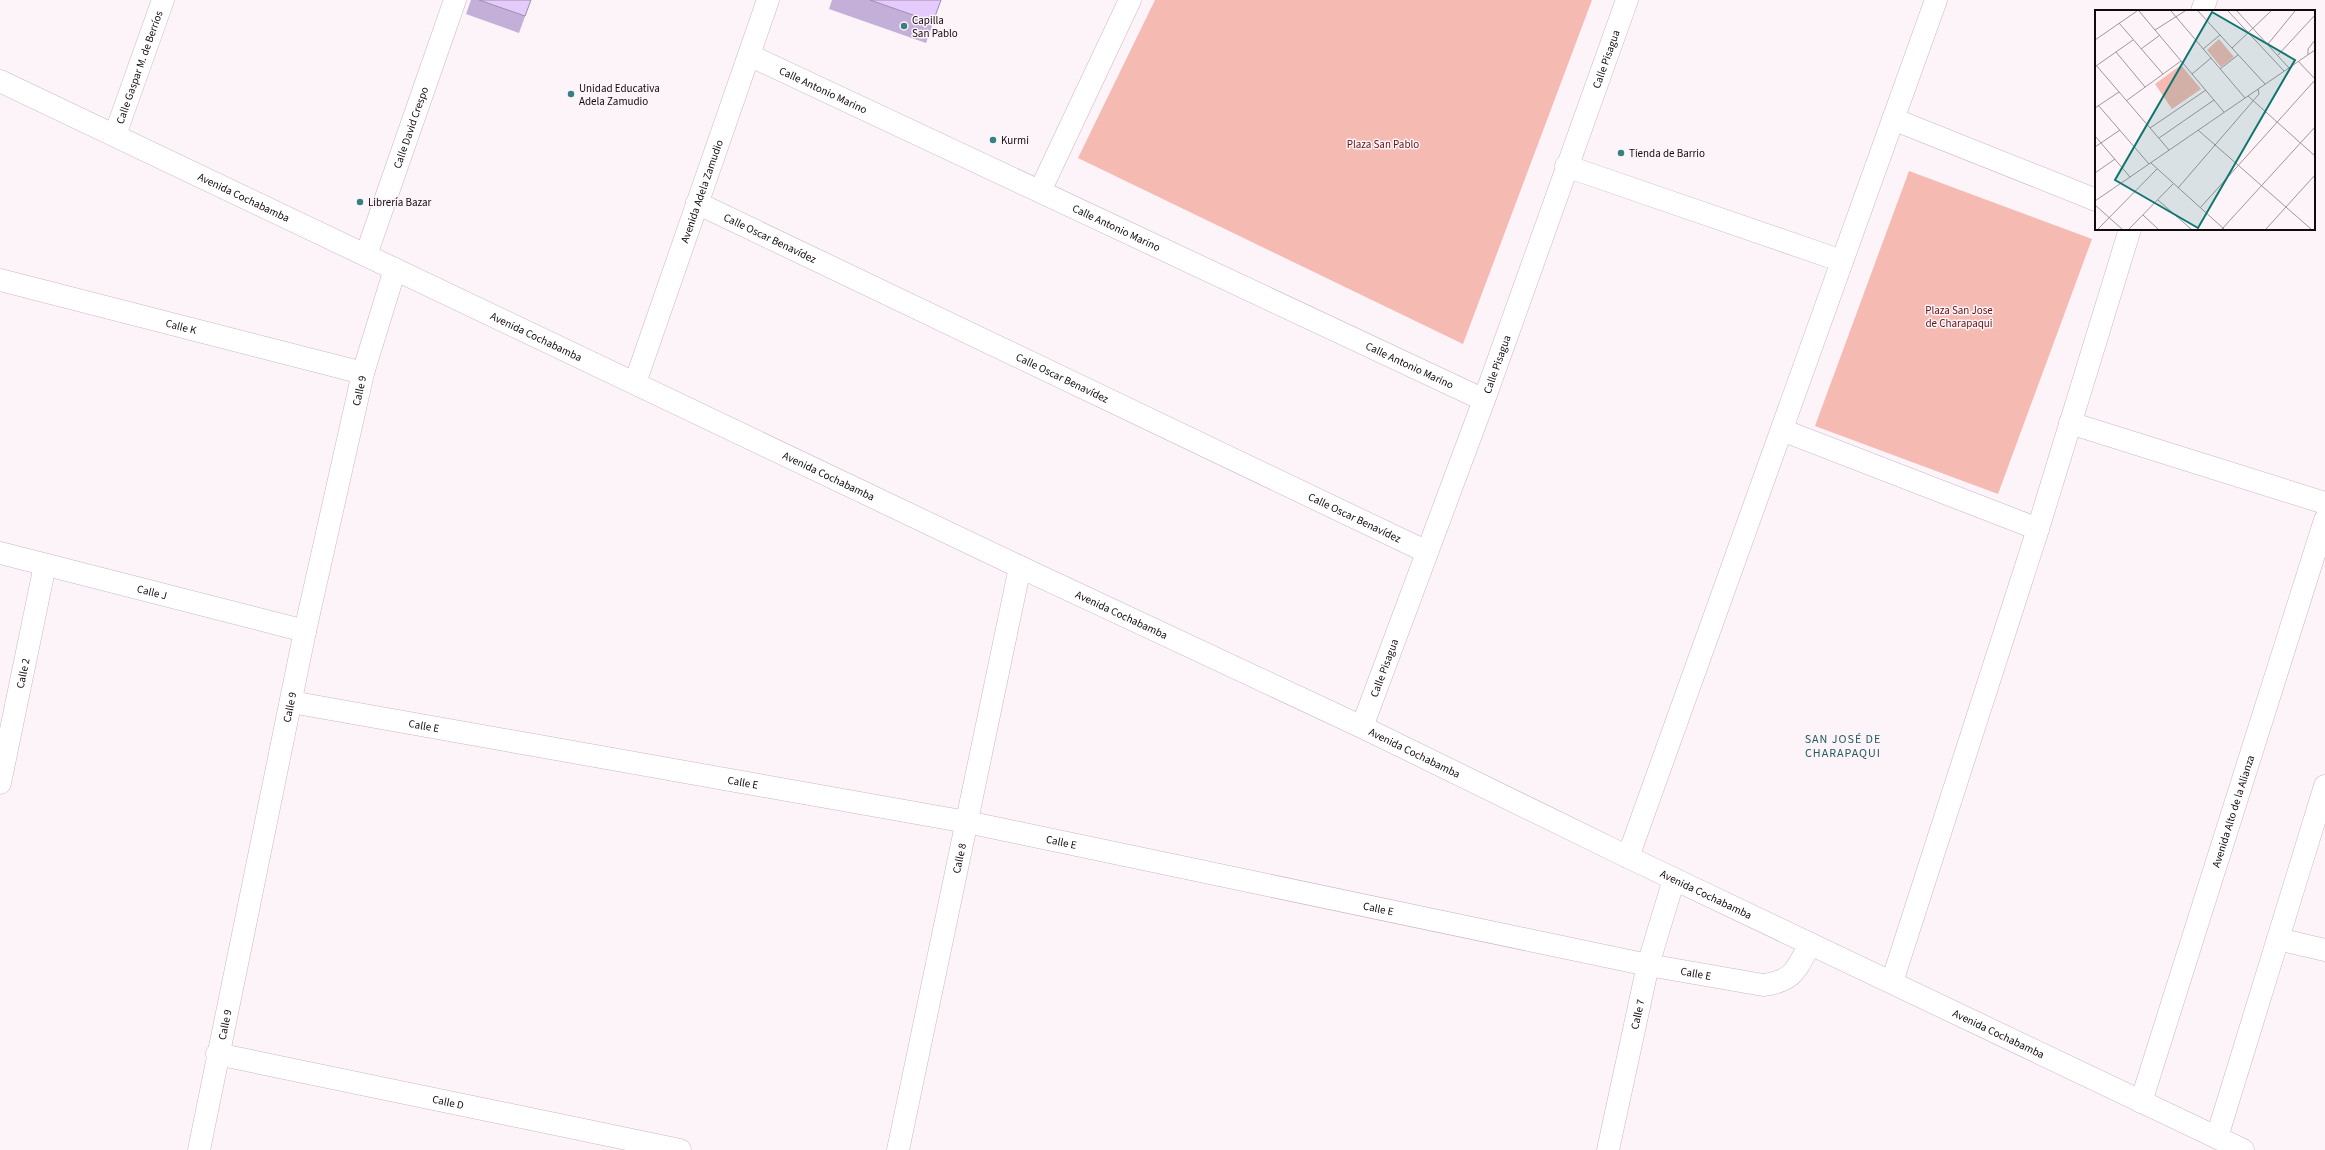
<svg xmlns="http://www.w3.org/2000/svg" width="2325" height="1150" font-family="'Source Sans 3',sans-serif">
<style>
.green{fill:#f5bab2}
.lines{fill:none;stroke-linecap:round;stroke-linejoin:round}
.street-casing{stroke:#cbb5c5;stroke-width:23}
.secondary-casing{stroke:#cbb5c5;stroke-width:23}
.street{stroke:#fff;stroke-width:22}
.secondary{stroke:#fff;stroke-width:22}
.wall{fill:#c4afd9}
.building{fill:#e4cbfc;stroke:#a08eb0}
.poi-dot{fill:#378083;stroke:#fdf4fa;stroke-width:1.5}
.labels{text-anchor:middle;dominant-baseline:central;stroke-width:3;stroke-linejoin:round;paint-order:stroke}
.poi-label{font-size:11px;fill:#110a0f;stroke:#fdf4fa;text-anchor:start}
.street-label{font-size:11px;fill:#110a0f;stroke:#fdf4fa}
.park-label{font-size:11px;fill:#67120e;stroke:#fdf4fa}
.neighbourhood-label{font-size:12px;letter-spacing:1px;fill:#225c5f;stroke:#fdf4fa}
.inset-road{fill:none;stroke:#9f969c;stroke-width:1}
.view{fill:#0f766e;fill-opacity:0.15;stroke:#0f766e;stroke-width:2}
.inset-edge{fill:none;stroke:#110a0f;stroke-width:2}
</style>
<rect width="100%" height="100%" fill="#fdf4fa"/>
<g class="green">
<path d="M1155 0H1592L1463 344 1078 158Z"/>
<path d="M1909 171 2092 239 1998 494 1815 426Z"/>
</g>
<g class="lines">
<defs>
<g id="street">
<path d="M2202 11 2206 0"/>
<path id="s1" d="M749 55 1484 400"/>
<path d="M1893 119 2096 200"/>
<path id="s2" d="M115 135 163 0"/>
<path d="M1566 166 1842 261"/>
<path d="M1040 191 1130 0"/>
<path id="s3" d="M697 203 1427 552"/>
<path id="s4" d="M366 255 455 0"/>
<path id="s5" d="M0 280 363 373"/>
<path id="s6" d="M635 383 768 0"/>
<path d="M2070 423 2325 503"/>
<path d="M1782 430 2038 529"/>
<path id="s7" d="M0 553 305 631"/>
<path id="s8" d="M291 702 967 822 1648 965 1763 985C1794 981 1796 970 1810 944"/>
<path id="s9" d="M1362 727 1484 400 1627 0"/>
<path id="s10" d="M0 783 45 565"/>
<path d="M1628 857 1936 0"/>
<path d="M2278 939 2325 950"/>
<path d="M1892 982 2038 529 2130 229"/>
<path id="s11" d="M217 1054 680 1150"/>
<path id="s12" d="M199 1150 305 631 363 373 395 269"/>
<path id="s13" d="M898 1150 1020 567"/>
<path id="s14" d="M1608 1150 1648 965 1674 879"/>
</g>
<g id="secondary">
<path id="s15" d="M0 81 1020 567 1362 727 1628 857 2243 1150"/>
<path id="s16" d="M2141 1102 2325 520"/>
<path d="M2217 1137 2325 786"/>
</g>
</defs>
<use href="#street" class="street-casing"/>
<use href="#secondary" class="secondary-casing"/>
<use href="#street" class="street"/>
<use href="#secondary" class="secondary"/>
</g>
<g class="wall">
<path d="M471 0H531L519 33 466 14Z"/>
<path d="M832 0H941L926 43 829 9Z"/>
</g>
<g class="building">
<path d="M479 0H531L525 16Z"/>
<path d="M870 0H941L933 22Z"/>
</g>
<g class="poi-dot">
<circle cx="904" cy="26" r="4"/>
<circle cx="571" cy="94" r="4"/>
<circle cx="993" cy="140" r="4"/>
<circle cx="1621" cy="153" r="4"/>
<circle cx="360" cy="202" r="4"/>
</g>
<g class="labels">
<g class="poi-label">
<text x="912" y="20">Capilla<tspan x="912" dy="13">San Pablo</tspan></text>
<text x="579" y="88">Unidad Educativa<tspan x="579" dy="13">Adela Zamudio</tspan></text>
<text x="1001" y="140">Kurmi</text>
<text x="1629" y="153">Tienda de Barrio</text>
<text x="368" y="202">Librería Bazar</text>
</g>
<g class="street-label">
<text stroke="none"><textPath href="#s9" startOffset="711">Calle Pisagua</textPath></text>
<text stroke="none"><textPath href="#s2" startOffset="72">Calle Gaspar M. de Berríos</textPath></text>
<text stroke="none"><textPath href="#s1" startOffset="82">Calle Antonio Marino</textPath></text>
<text stroke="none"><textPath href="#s4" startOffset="135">Calle David Crespo</textPath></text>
<text stroke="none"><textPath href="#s6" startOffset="203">Avenida Adela Zamudio</textPath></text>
<text stroke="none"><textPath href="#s15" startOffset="270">Avenida Cochabamba</textPath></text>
<text stroke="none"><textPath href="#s1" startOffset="406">Calle Antonio Marino</textPath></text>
<text stroke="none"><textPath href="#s3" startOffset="81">Calle Oscar Benavídez</textPath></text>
<text stroke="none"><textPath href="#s5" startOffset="187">Calle K</textPath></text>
<text stroke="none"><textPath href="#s15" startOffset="594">Avenida Cochabamba</textPath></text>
<text stroke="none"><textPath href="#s9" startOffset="387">Calle Pisagua</textPath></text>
<text stroke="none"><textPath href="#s1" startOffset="730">Calle Antonio Marino</textPath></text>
<text stroke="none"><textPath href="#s3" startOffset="405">Calle Oscar Benavídez</textPath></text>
<text stroke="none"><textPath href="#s12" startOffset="776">Calle 9</textPath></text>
<text stroke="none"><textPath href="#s15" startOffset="918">Avenida Cochabamba</textPath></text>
<text stroke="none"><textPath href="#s3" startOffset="729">Calle Oscar Benavídez</textPath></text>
<text stroke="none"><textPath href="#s7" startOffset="157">Calle J</textPath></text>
<text stroke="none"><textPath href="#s15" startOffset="1242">Avenida Cochabamba</textPath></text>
<text stroke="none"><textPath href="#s9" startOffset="63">Calle Pisagua</textPath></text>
<text stroke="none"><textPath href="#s10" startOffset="112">Calle 2</textPath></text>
<text stroke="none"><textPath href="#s12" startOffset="452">Calle 9</textPath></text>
<text stroke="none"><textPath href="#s8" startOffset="135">Calle E</textPath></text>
<text stroke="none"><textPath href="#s15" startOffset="1566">Avenida Cochabamba</textPath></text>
<text stroke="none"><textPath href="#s8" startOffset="459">Calle E</textPath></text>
<text stroke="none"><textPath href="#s16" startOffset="305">Avenida Alto de la Alianza</textPath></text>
<text stroke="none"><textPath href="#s8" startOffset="783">Calle E</textPath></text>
<text stroke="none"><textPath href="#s13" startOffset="298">Calle 8</textPath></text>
<text stroke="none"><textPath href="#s15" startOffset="1890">Avenida Cochabamba</textPath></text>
<text stroke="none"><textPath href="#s8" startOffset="1107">Calle E</textPath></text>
<text stroke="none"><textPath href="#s8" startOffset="1431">Calle E</textPath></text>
<text stroke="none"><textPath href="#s14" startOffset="139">Calle 7</textPath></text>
<text stroke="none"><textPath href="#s12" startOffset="128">Calle 9</textPath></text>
<text stroke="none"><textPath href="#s15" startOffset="2214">Avenida Cochabamba</textPath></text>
<text stroke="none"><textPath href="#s11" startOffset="236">Calle D</textPath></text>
</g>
<g class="park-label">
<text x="1383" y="144">Plaza San Pablo</text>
<text x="1959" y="310">Plaza San Jose<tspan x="1959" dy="13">de Charapaqui</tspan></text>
</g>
<g class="neighbourhood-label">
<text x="1843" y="739">SAN JOSÉ DE<tspan x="1843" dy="14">CHARAPAQUI</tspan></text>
</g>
</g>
<g transform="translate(2095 10)">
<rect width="220" height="220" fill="#fdf4fa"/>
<path d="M124 29 139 47 126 57 112 40ZM86 55 106 79 77 99 60 74Z" fill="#f5bab2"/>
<path class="inset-road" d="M44 1 129 102M76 1 150 88M103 1 170 74M133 1 189 61M142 1 194 58M24 13 68 64M60 20 90 1M0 30 42 1M173 34 200 1M137 38 176 1M46 39 65 25M108 39 125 25M21 42 50 77M183 45 220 5M213 45V39L220 30M203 51 220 69M0 54 74 140M1 56 38 30M125 59 143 45M97 64 116 48M153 86 220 146M31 91 86 51M3 95 54 154M0 98 24 82M55 118 111 80M103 120 216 219M0 126 35 167M64 128 119 90M0 137 25 120M56 153 129 219M0 163 20 149M83 178 164 84 163 79M63 190 96 219M0 191 220 40M0 195 27 219M105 198 220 70M48 205 63 219M3 219 62 159M34 219 78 174M127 219 220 117M171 219 220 165"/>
<path class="view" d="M117 2 200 50 103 218 20 170Z"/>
<rect width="220" height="220" class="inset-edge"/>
</g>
</svg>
